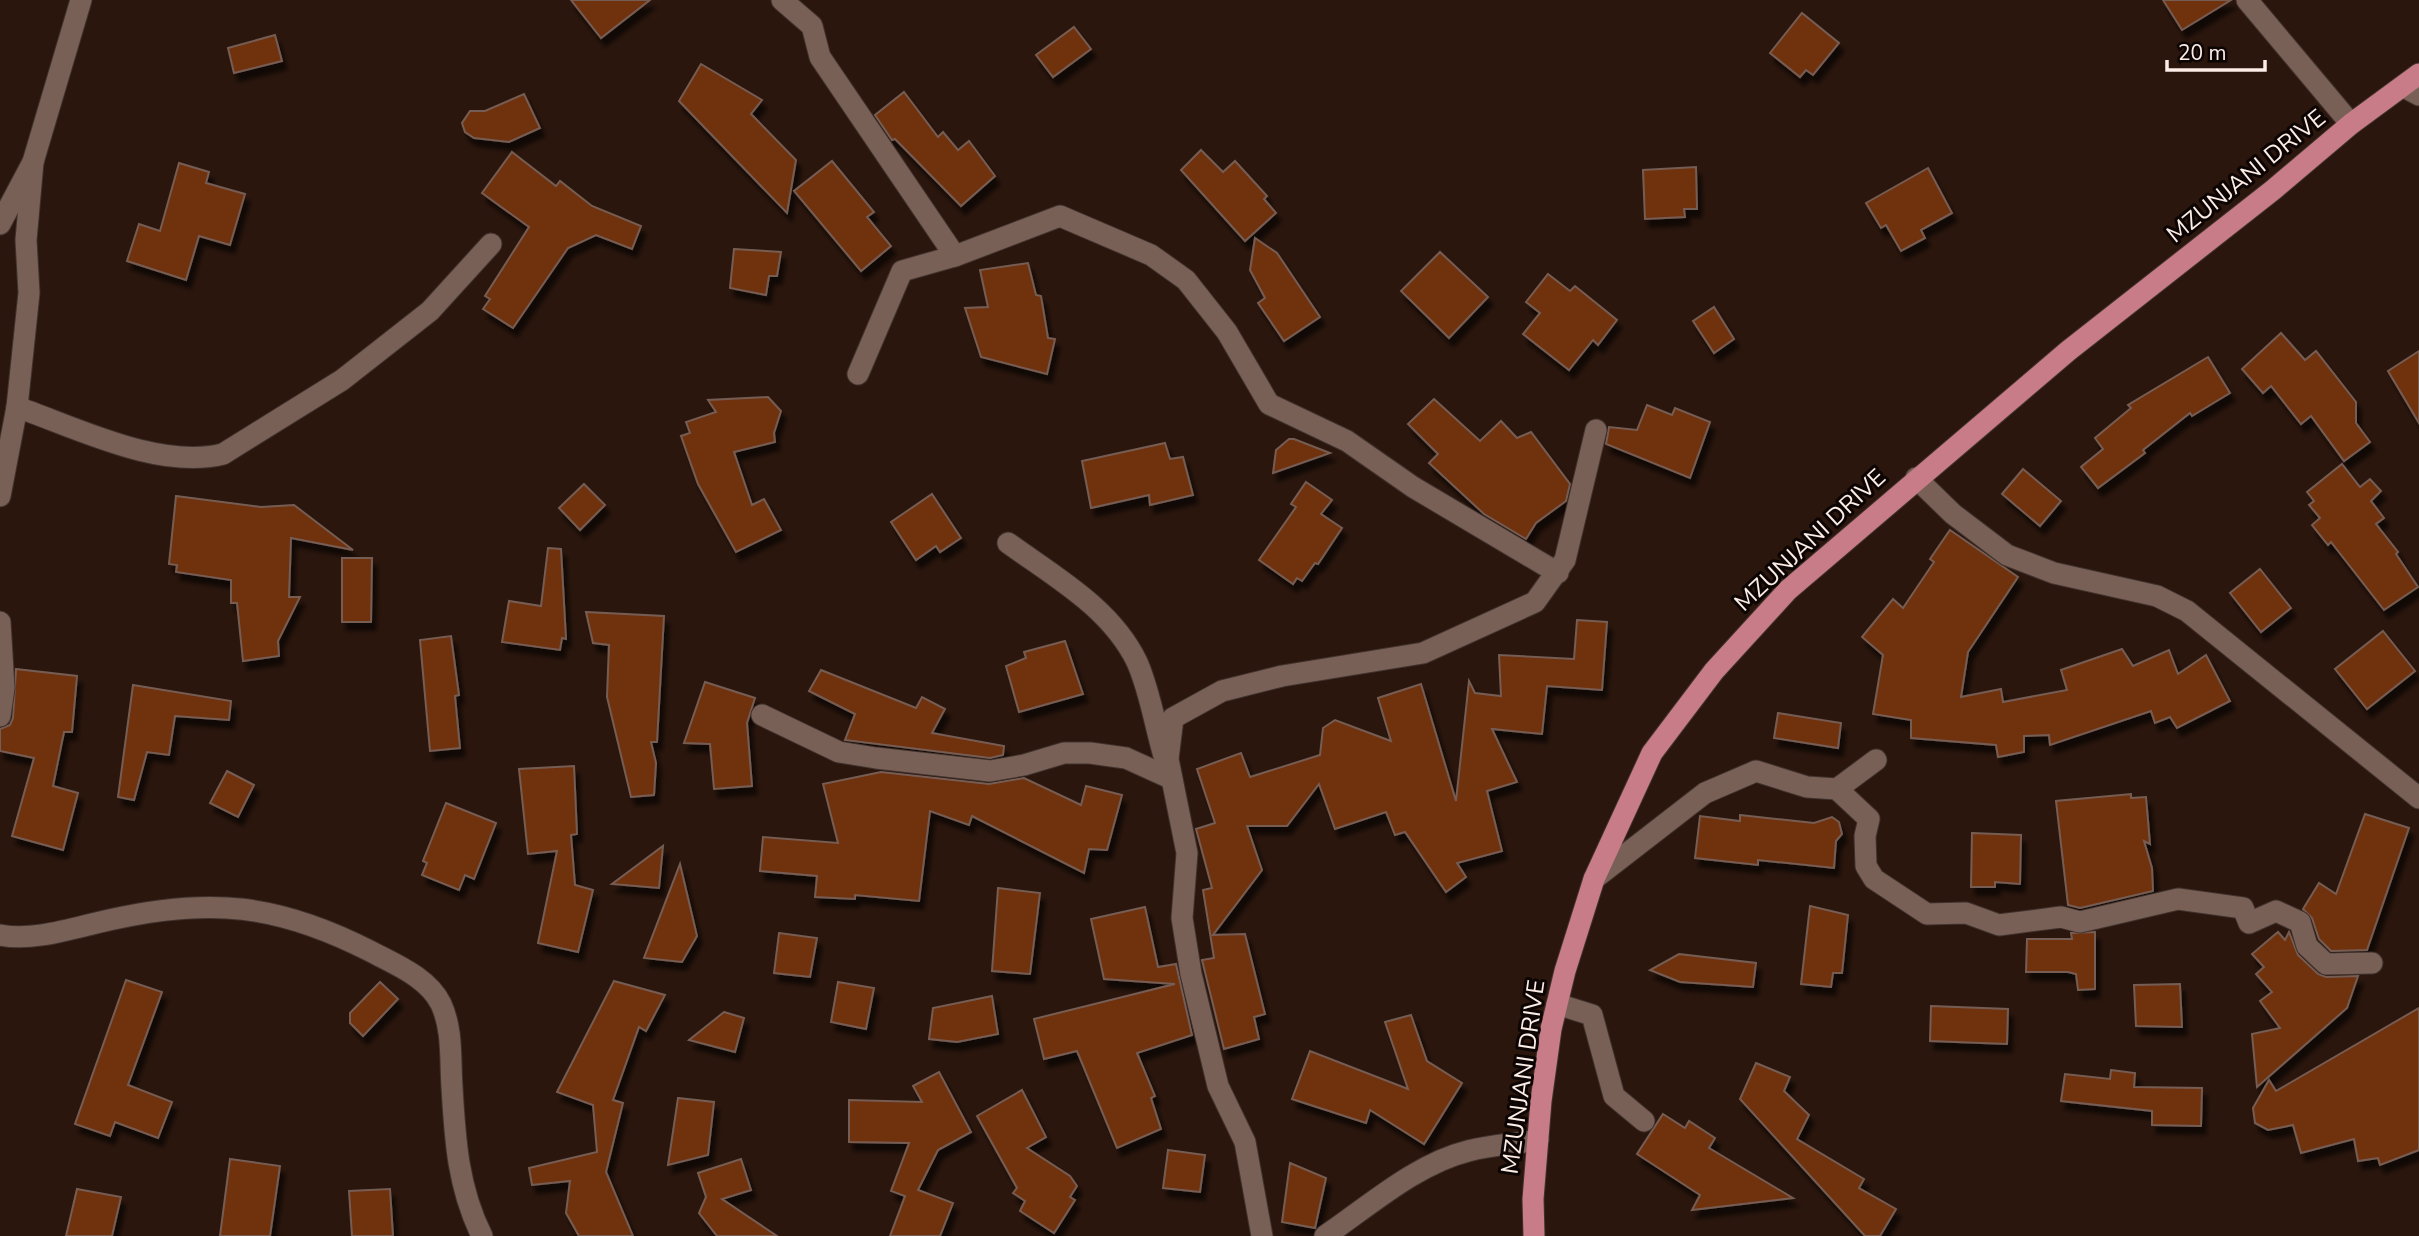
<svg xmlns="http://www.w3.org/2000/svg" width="2419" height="1236" font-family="'Nunito Sans',sans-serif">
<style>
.building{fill:#703011;stroke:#765d52;stroke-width:2;filter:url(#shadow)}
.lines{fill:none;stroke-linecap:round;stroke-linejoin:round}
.minor-casing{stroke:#41322e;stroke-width:23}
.major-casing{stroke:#41322e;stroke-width:23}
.minor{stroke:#796056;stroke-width:21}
.major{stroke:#c87c87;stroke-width:21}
.labels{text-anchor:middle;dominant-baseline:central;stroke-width:6;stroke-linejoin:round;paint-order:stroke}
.street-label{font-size:24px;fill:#fdede7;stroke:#0c0503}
</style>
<defs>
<filter id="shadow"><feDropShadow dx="4.5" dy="8" stdDeviation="2" flood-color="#0009"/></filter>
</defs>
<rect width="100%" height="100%" fill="#2a160d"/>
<g class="building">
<path d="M571 0H650L601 38Z"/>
<path d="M2163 0H2231L2182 30Z"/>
<path d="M1802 13 1839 43 1813 75 1806 70 1800 77 1770 53Z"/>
<path d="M1074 27 1091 49 1053 77 1036 55Z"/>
<path d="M275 35 282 61 234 73 228 48Z"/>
<path d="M701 64 762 100 751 114 796 160 787 213 679 101Z"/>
<path d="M904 92 938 137 943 132 958 150 969 141 995 176 961 206 895 139 892 140 875 115Z"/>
<path d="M524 94 540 128 509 142 474 138 465 132 462 123 470 111H485Z"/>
<path d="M1201 150 1223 172 1235 161 1267 196 1264 199 1276 213 1245 241 1181 170Z"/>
<path d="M512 152 556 186 560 181 592 206 641 226 632 249 596 235 568 248 513 328 483 309 490 299 485 296 529 227 482 193Z"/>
<path d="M832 161 874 212 867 217 891 246 861 271 794 191Z"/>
<path d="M179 163 209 172 206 183 245 194 230 245 199 236 186 280 127 261 139 224 160 231Z"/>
<path d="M1696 167 1697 209H1684L1685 217 1645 219 1643 170Z"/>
<path d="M1928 168 1952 213 1921 230 1925 238 1901 251 1886 225 1881 228 1866 203Z"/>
<path d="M1255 238 1277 253 1320 317 1284 341 1258 303 1265 298 1250 270Z"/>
<path d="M734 249 781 252 777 276H769L766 295 730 288Z"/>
<path d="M1440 252 1488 297 1449 338 1401 291Z"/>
<path d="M1028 263 1036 295 1041 296 1048 338 1055 339 1047 374 981 357 965 308 988 307 980 270Z"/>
<path d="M1548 274 1570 291 1575 286 1617 320 1598 345 1593 340 1569 370 1523 334 1540 313 1526 302Z"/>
<path d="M1714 307 1734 339 1714 353 1693 321Z"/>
<path d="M2281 333 2305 360 2316 351 2356 402V423L2370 442 2344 461 2311 416 2301 424 2271 386 2263 393 2242 369Z"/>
<path d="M2419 351V423L2388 371Z"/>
<path d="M2208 357 2230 393 2192 416 2190 413 2143 450 2145 453 2098 488 2081 467 2103 449 2095 438 2131 408 2128 405Z"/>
<path d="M768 397 781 411 774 433 775 442 734 452 752 505 764 499 781 530 736 552 698 484 681 436 690 433 686 422 716 412 708 400Z"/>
<path d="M1434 399 1480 441 1501 421 1517 438 1531 432 1570 484 1566 501 1536 523 1526 539 1484 514 1429 463 1438 454 1408 424Z"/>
<path d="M1647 405 1672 415 1675 408 1710 422 1690 478 1606 444 1609 427 1637 430Z"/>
<path d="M1289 439H1294L1330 453 1273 473 1276 450Z"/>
<path d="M1165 443 1170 459 1183 457 1193 495 1150 505 1149 495 1091 508 1082 461Z"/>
<path d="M2342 464 2360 487 2370 479 2381 491 2371 501 2384 518 2376 524 2398 552 2396 554 2418 587 2384 610 2331 542 2328 545 2312 525 2320 518 2309 505 2314 501 2307 492Z"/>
<path d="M2023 469 2061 501 2040 526 2002 494Z"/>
<path d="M1306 482 1332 500 1321 514 1342 528 1318 564 1315 563 1302 581 1297 578 1293 584 1259 560 1296 507 1291 504Z"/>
<path d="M584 484 605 505 580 530 559 508Z"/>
<path d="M932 494 961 538 940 552 936 546 916 560 891 522Z"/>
<path d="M176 496 261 507 294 505 353 550 291 538 289 597H300L278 641 279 656 243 661 237 603H231V580L176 572 177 565 169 564Z"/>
<path d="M1950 530 2018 577 1968 652 1961 697 2001 689 2003 702 2067 690 2061 670 2122 649 2133 666 2169 650 2178 674 2206 655 2230 701 2177 728 2170 717 2155 723 2151 711 2050 745 2049 735 2024 736V752L1998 757 1996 745 1911 738V720L1873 714 1883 655 1862 637 1893 599 1903 608 1934 562 1930 559Z"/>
<path d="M548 548 561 549 566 639 562 638 560 650 502 642 509 601 541 606Z"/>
<path d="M342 558H372L371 622H342Z"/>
<path d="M2260 569 2291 608 2261 632 2230 593Z"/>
<path d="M586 612 664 616 657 742H651L656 763 654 795 631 797 607 697 609 645 593 643Z"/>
<path d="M1577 620 1607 622 1602 690 1547 686 1542 734 1492 729 1517 782 1487 791 1502 851 1457 863 1466 877 1446 892 1405 832 1395 835 1386 812 1335 829 1319 784 1287 826H1247L1262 870 1213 935 1245 934 1265 1014 1254 1017 1259 1039 1224 1049 1202 960 1214 958 1203 890 1212 888 1196 829 1215 823 1197 769 1241 753 1250 777 1320 755 1323 728 1335 720 1391 741 1378 698 1421 684 1456 801 1469 681 1475 693 1501 696 1499 655 1574 659Z"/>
<path d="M2383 631 2415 671 2367 709 2335 669Z"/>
<path d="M451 636 459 695 455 696 460 748 430 751 420 640Z"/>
<path d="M1065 641 1083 694 1019 712 1006 666 1026 658 1024 652Z"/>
<path d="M16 669 77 676 72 732H64L53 786 78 793 63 850 12 836 34 758 0 751V729L10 725 13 718Z"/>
<path d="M821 670 916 708 922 697 945 709 932 733 1004 746 1003 755 990 758 845 740 855 714 809 691Z"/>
<path d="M705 682 755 698 747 723 752 786 714 789 710 744 684 743Z"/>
<path d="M133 685 231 701 229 720 175 716 169 755 147 752 134 800 118 797Z"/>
<path d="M1778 713 1841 723 1838 748 1774 738Z"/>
<path d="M574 766 577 834 571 835 575 885 593 890 578 952 538 943 557 851 528 854 519 769Z"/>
<path d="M227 771 254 785 238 817 210 803Z"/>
<path d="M881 772 989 784 1024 778 1081 805 1086 786 1122 795 1107 850 1089 849 1084 873 972 816 969 825 930 811 919 901 855 895V899L815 897 817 876 760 871 763 837 838 843 823 784Z"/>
<path d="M2131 794V798L2146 797 2150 844 2144 841 2152 868 2153 891 2080 908 2068 905 2056 801Z"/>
<path d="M446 803 496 823 474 879 465 875 459 890 422 875 427 863 423 861Z"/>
<path d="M2365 814 2409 828 2367 950 2331 951 2319 939 2312 918 2303 909 2319 883 2336 894Z"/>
<path d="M1740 815 1814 823 1832 817 1839 822 1842 834 1836 841 1834 868 1758 860V865L1695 858 1700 816 1740 821Z"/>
<path d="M1972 833 2021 835 2020 884 1995 882V887H1971Z"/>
<path d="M663 846 659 888 612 884Z"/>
<path d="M680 864 697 936 682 962 644 958Z"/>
<path d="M998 888 1040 893 1030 974 992 971Z"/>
<path d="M1810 906 1848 915 1842 973H1833L1831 987 1801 984Z"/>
<path d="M1145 907 1158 967 1176 964 1192 1035 1137 1053 1155 1096 1151 1098 1161 1129 1117 1148 1077 1051 1044 1059 1034 1019 1175 984 1104 979 1091 919Z"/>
<path d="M2095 932V989L2078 990 2076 974 2068 972H2026L2027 939H2072L2071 933Z"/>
<path d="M2278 932 2285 940 2289 932 2298 955 2318 974 2326 977 2358 976 2347 1008 2257 1087 2252 1034 2280 1028 2260 1001 2272 992 2256 974 2264 967 2252 954Z"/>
<path d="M779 933 817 938 810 977 774 973Z"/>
<path d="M1679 954 1756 963 1753 987 1680 982 1650 970Z"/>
<path d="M126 980 162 992 128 1085 172 1102 158 1138 115 1122 110 1136 75 1124Z"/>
<path d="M614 981 665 995 646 1031 639 1027 613 1100 623 1103 606 1172 633 1236H579L566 1213 570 1181 532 1185 529 1168 597 1152 593 1105 557 1092Z"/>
<path d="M380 982 398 999 363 1036 350 1023V1013Z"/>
<path d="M838 982 874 988 866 1029 831 1022Z"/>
<path d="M2180 984 2182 1027 2136 1026 2134 985Z"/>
<path d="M992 996 998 1034 957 1042 929 1039 933 1008Z"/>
<path d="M1931 1006 2008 1009 2007 1044 1930 1041Z"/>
<path d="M2419 1008V1150L2380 1165 2378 1158 2358 1161 2354 1139 2301 1153 2293 1125 2268 1130 2255 1123 2253 1108 2269 1080 2276 1091Z"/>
<path d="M724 1012 744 1018 735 1052 689 1040Z"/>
<path d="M1411 1015 1427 1061 1462 1083 1424 1144 1370 1110 1366 1123 1292 1099 1310 1051 1408 1089 1385 1022Z"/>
<path d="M1756 1063 1790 1077 1784 1091 1809 1115 1797 1139 1864 1179 1859 1188 1896 1209 1880 1236H1865L1740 1099Z"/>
<path d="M2111 1070 2135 1073 2134 1087 2202 1088 2201 1126 2152 1125V1111L2061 1101 2065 1074 2110 1079Z"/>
<path d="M939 1072 971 1132 938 1150 918 1190 953 1203 940 1236H890L905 1196 891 1191 909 1143 849 1142V1100L922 1102 913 1086Z"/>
<path d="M1022 1090 1046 1137 1027 1148 1070 1176 1077 1186 1070 1197 1075 1200 1054 1233 1020 1211 1025 1201 1013 1193 1017 1188 977 1116Z"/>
<path d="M678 1098 714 1102 708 1155 668 1165Z"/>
<path d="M1663 1114 1685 1128 1689 1121 1715 1138 1709 1148 1793 1198 1692 1210 1700 1195 1637 1154Z"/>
<path d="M1168 1150 1205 1155 1200 1192 1163 1188Z"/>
<path d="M230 1159 280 1166 270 1236H220Z"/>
<path d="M741 1159 751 1190 722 1199 777 1236H717L699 1213 706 1197 698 1173Z"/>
<path d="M1290 1163 1326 1178 1315 1228 1282 1222Z"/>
<path d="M77 1189 121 1197 112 1236H66Z"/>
<path d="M390 1189 393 1236H352L349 1191Z"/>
</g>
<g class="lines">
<defs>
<g id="minor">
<path d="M782 0 812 26 820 57 955 256"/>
<path d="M2247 0 2351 124"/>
<path d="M2404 87 2419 95"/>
<path d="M0 224 33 162 81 0"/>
<path d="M858 374 902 271 955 256 1060 216 1151 255 1186 280 1227 332 1269 404 1347 441 1413 487 1558 573"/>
<path d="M17 407C77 428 160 470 223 454L342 380 430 311 491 244"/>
<path d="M1916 478 1953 514 2007 555 2054 573 2157 596 2187 611 2419 798"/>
<path d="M0 496 17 407 29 293 26 240 33 162"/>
<path d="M1008 543C1055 577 1111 608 1137 662 1150 691 1155 726 1164 756"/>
<path d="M0 622 4 688 0 716"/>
<path d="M762 715 839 752 876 758 990 771 1024 765 1064 753H1090L1126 758 1170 778"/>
<path d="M1837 789 1869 819 1865 836 1866 866 1874 879 1927 914 1966 913 1999 925 2061 917 2080 922 2178 899 2243 908 2249 923 2276 911 2300 922 2307 946 2326 964 2372 963"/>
<path d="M1594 879 1705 793 1756 771 1807 787 1837 789 1876 760"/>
<path d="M0 935C34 942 76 927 109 920 210 897 278 904 370 951 394 964 428 977 441 1004 453 1030 450 1059 452 1087 455 1140 458 1188 482 1236"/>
<path d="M1557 1004 1592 1015 1614 1096 1644 1121"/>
<path d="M1262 1236 1245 1142 1218 1086 1191 974 1182 918 1187 853 1168 759 1173 718 1222 691 1282 676 1423 653 1535 602 1565 560 1596 430"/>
<path d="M1325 1236C1369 1206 1416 1164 1468 1151 1491 1145 1515 1144 1538 1140"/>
</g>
<path id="major" d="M1534 1236 1533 1199 1541 1101 1551 1029 1565 971 1594 879 1652 753 1714 671 1788 590 2068 351 2273 190 2351 124 2419 74"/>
</defs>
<use href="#minor" class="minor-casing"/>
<use href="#major" class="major-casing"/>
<use href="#minor" class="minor"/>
<use href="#major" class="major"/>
</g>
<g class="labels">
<g class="street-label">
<text transform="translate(2246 176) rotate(-39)">MZUNJANI DRIVE</text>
<text transform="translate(1810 540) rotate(-43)">MZUNJANI DRIVE</text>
<text transform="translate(1523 1077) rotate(-82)">MZUNJANI DRIVE</text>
</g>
</g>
<path d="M2167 60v10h98v-10" fill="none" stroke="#fdede7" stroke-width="3.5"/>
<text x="2178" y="60" font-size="21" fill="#fdede7" stroke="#0c0503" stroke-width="5" paint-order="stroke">20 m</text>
</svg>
